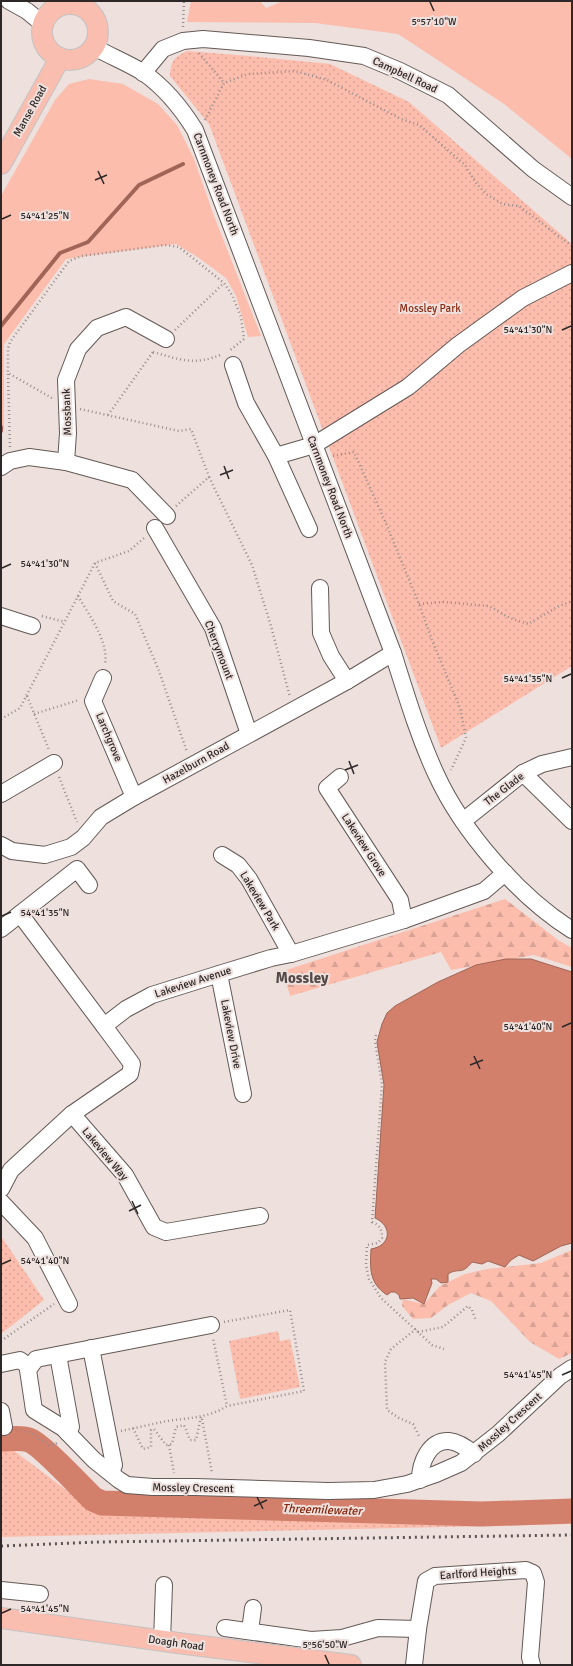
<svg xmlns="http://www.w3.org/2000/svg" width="573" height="1666" font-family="Signika,sans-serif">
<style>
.grass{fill:#fcbdad}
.forest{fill:url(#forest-firs)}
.park{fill:url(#park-dots)}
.water{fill:#d27f6b;stroke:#a06557}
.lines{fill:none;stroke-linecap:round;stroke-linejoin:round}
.stream{stroke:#a06557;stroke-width:4}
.river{stroke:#d27f6b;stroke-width:25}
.minor-casing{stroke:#645956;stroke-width:18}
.major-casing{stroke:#c4c3c3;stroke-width:22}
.path{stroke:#988e8c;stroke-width:2.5;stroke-dasharray:1 3;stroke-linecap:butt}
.minor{stroke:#fff;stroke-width:16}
.major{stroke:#f9beaf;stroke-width:20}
.rail{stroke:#5c5553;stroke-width:3;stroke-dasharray:2 4;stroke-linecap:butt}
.ticks{fill:none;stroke:#2d2827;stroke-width:1.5}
.labels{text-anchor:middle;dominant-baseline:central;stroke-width:4;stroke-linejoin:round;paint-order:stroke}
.street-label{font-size:11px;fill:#2d2827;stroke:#ede0dd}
.park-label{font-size:11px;fill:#8a2810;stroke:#ede0dd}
.water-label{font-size:12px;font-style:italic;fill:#85230a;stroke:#ede0dd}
.district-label{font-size:15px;font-weight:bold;fill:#544947;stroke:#ede0dd}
.ticks-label{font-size:10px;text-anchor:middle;fill:#2d2827;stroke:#ede0dd;stroke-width:4;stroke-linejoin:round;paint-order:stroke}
</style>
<defs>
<pattern id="forest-firs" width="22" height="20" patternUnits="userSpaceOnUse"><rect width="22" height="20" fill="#fcbdad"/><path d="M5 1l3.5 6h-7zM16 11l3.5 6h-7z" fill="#d8a295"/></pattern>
<pattern id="park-dots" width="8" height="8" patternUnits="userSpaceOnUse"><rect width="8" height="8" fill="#fcbdad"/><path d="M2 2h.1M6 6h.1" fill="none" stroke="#d8a295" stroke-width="1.8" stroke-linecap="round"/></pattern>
</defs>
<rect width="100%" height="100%" fill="#ede0dd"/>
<g class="grass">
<path d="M191 1H260L266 8 283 1H572V159L504 104 398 34 315 23 187 22Z"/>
<path d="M89 79 123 84 158 104 177 125 194 159 214 216 261 336 248 337 236 296 226 278 199 258 176 244 66 259 4 344V429L1 434V196L55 100 69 84Z"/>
</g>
<g class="forest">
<path d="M505 899 558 940 572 948V967L534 955 451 970 441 952 290 996 283 971Z"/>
<path d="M572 1250V1353L559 1359 530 1342 491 1301 471 1293 448 1305 431 1318 413 1319 402 1306 403 1299 424 1304 440 1286 465 1274 487 1269 541 1263Z"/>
</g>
<g class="park">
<path d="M187 51 249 56 330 64 409 102 572 244V666L441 748 209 124 170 76C171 61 173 58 187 51Z"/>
<path d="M1 1236 44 1300 1 1334Z"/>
<path d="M278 1331 280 1341 290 1339 300 1387 240 1399 229 1341Z"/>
<path d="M1 1450H13L93 1510 572 1500V1524L1 1537Z"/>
</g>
<path class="water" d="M506 959H531L572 972V1243L561 1246 533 1261 519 1255 511 1260 505 1267 488 1261 482 1264 472 1262C461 1276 459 1267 448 1274V1282L441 1283 436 1279H431L432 1283 424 1304 413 1298 400 1299 399 1295 395 1292H391L387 1295C369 1283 370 1269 371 1249 391 1246 393 1226 375 1218L384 1085 377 1042 382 1024 387 1013 395 1006 438 982 476 965Z"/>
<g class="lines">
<g class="stream">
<path d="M1 326 60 253 88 242 139 185 183 164"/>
<path d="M1 427V431"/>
</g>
<path class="river" d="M1 1439C10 1439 20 1437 29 1440 41 1444 81 1487 93 1499L102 1503 482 1514 572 1511"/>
<defs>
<g id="minor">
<path d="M9 1 27 11 43 24"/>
<path d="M94 47C110 56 128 63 144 73 165 88 182 109 195 130L393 653C406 694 418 735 436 774 462 831 519 897 572 930"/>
<path d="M143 73 163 49 183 41 203 39 309 48 364 56 400 71 448 95 533 169 572 197"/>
<path d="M233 365 246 403 276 456 309 529"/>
<path d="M276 456 314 445 335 432 408 387 458 345 523 298 572 273"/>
<path d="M66 462 68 433 66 380 78 349 97 328 126 317 166 339"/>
<path d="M1 467 10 461 29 457 66 462 132 480 167 516"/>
<path d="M155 528 213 628 249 734"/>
<path d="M320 588 321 633 331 656 347 681"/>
<path d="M1 616 32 626"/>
<path d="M103 678 93 701 134 797"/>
<path d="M523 773 572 821"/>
<path d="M340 777 327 788 400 900 404 920"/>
<path d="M1 794 54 763"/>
<path d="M463 821 523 773 542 764 572 757"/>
<path d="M1 845 12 851 45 855 71 847 83 838 101 817 134 797 347 681 393 653"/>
<path d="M222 855 238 865 249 879 291 954"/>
<path d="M20 914 104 1026"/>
<path d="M1 929 77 869 89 885"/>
<path d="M219 974 243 1094"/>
<path d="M72 1114 125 1175 154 1227 166 1232 260 1216"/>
<path d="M1 1189 11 1170 72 1114 130 1074 132 1064 104 1026 126 1009 152 995 219 974 271 958 291 954 404 920 484 891 505 873"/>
<path d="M1 1202 35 1238 69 1304"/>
<path d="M211 1325 36 1359 28 1370 34 1410 63 1428 94 1460 119 1480 127 1485 153 1487H195L328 1491 374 1490 407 1484 436 1474 461 1463 498 1434 560 1376 572 1368"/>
<path d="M91 1348 114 1465 111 1473"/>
<path d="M58 1355 71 1427 68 1433"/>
<path d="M1 1364 20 1360 29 1367"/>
<path d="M1 1411 4 1427"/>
<path d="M420 1480C420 1463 429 1440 449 1441 458 1442 467 1448 474 1454"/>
<path d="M1 1590 40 1594"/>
<path d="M225 1628 311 1640 342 1638 378 1628 418 1629"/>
<path d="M250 1631 253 1608"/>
<path d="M162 1641 164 1585"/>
<path d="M414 1665 418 1629 426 1581 435 1576 526 1570 533 1573 536 1582 530 1657 532 1665"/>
</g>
<g id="major">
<circle cx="70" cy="32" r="28"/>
<path d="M1 164 60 58"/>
<path d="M1 1618 178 1643 351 1665"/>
</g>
</defs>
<use href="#minor" class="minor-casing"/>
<use href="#major" class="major-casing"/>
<g class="path">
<path d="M183 27 184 1"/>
<path d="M199 53 224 83"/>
<path d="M205 120 224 83 248 74 295 71 327 80 401 119 419 125 465 165 476 183 486 194 503 204 519 206 572 246"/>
<path d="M175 330 224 283"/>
<path d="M153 352C182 360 194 366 223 354"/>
<path d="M8 374 10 447"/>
<path d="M52 398 8 373V349L10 342 69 261 82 256 165 245 179 247 224 283 232 295 241 317 244 339 229 351"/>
<path d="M80 409 179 431 191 429 209 477"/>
<path d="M108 415 153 352"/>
<path d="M333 456 354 452 385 521 419 604 432 640 460 708 466 738 451 770"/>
<path d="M176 506 209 477 252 565 271 626 290 697"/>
<path d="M95 563 113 601 135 614 159 671 187 752"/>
<path d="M78 596C89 615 109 642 105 664"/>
<path d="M419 604 443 602 489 606 510 618 528 624 557 607 572 601"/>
<path d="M42 616 65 622"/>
<path d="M27 696 49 750"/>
<path d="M34 714 79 700"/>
<path d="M1 719 20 708 95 563 129 551 144 538"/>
<path d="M59 777 77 822"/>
<path d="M376 1035 375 1041 382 1084 372 1222C380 1225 382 1230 382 1238L378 1243 367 1245 366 1265 369 1279 381 1298 432 1345 444 1349"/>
<path d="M224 1322 290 1310 304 1391 227 1406"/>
<path d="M416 1329 391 1349 385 1362 387 1410 399 1418 413 1424 420 1438"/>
<path d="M418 1332 443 1327 468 1306 472 1310 476 1321"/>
<path d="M1 1341 54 1304"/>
<path d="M202 1419 212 1473"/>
<path d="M133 1428 143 1449 151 1447V1430L154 1429 166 1445 172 1444 176 1427 184 1425 190 1440H196L201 1417"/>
<path d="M17 1429 29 1432 50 1446 57 1443"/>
<path d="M121 1431C136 1428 152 1424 167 1421 188 1418 208 1418 227 1406L213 1338"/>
<path d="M169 1445 174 1473"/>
</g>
<use href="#minor" class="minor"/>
<use href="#major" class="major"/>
<path class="rail" d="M1 1546 100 1542 572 1535"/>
</g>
<path class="ticks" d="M430 2 434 11M98 171 104 184M95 180 107 175M2 219 11 215M562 330 571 326M224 466 229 479M220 475 233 470M2 568 11 564M562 678 571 674M349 761 354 774M345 770 358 765M2 916 11 912M562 1027 571 1023M474 1056 480 1069M470 1065 483 1060M132 1201 138 1214M129 1211 141 1205M2 1264 11 1260M562 1375 571 1371M257 1497 263 1509M254 1506 267 1500M2 1613 11 1609M325 1655 329 1664"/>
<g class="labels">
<g class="street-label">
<text transform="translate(405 75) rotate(25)">Campbell Road</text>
<text transform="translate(30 111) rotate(-61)">Manse Road</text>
<text transform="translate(216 184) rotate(69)">Carnmoney Road North</text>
<text transform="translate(67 412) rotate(-92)">Mossbank</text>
<text transform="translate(330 487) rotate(69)">Carnmoney Road North</text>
<text transform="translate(219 650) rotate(69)">Cherrymount</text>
<text transform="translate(109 737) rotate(67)">Larchgrove</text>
<text transform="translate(196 763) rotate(-29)">Hazelburn Road</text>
<text transform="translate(504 789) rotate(-38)">The Glade</text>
<text transform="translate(364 845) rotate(57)">Lakeview Grove</text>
<text transform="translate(260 901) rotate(59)">Lakeview Park</text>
<text transform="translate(193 982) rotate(-18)">Lakeview Avenue</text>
<text transform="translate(231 1034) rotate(79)">Lakeview Drive</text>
<text transform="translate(105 1154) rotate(50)">Lakeview Way</text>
<text transform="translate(510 1422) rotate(-42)">Mossley Crescent</text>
<text transform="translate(193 1488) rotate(1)">Mossley Crescent</text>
<text transform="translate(478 1573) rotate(-4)">Earlford Heights</text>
<text transform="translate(176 1643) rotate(8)">Doagh Road</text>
</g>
<g class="park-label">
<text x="430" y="308">Mossley Park</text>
</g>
<g class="water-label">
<text transform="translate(322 1510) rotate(2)">Threemilewater</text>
</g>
<g class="district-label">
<text x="302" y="978">Mossley</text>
</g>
</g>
<g class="ticks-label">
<text x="434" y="25">5°57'10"W</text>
<text x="45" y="219">54°41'25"N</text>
<text x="528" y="333">54°41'30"N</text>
<text x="45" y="567">54°41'30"N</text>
<text x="528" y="682">54°41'35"N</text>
<text x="45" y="916">54°41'35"N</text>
<text x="528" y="1030">54°41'40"N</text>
<text x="45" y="1264">54°41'40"N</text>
<text x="528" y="1378">54°41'45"N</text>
<text x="45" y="1612">54°41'45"N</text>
<text x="325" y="1648">5°56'50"W</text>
</g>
<rect width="573" height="1666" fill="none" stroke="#2d2827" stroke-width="4"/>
</svg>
